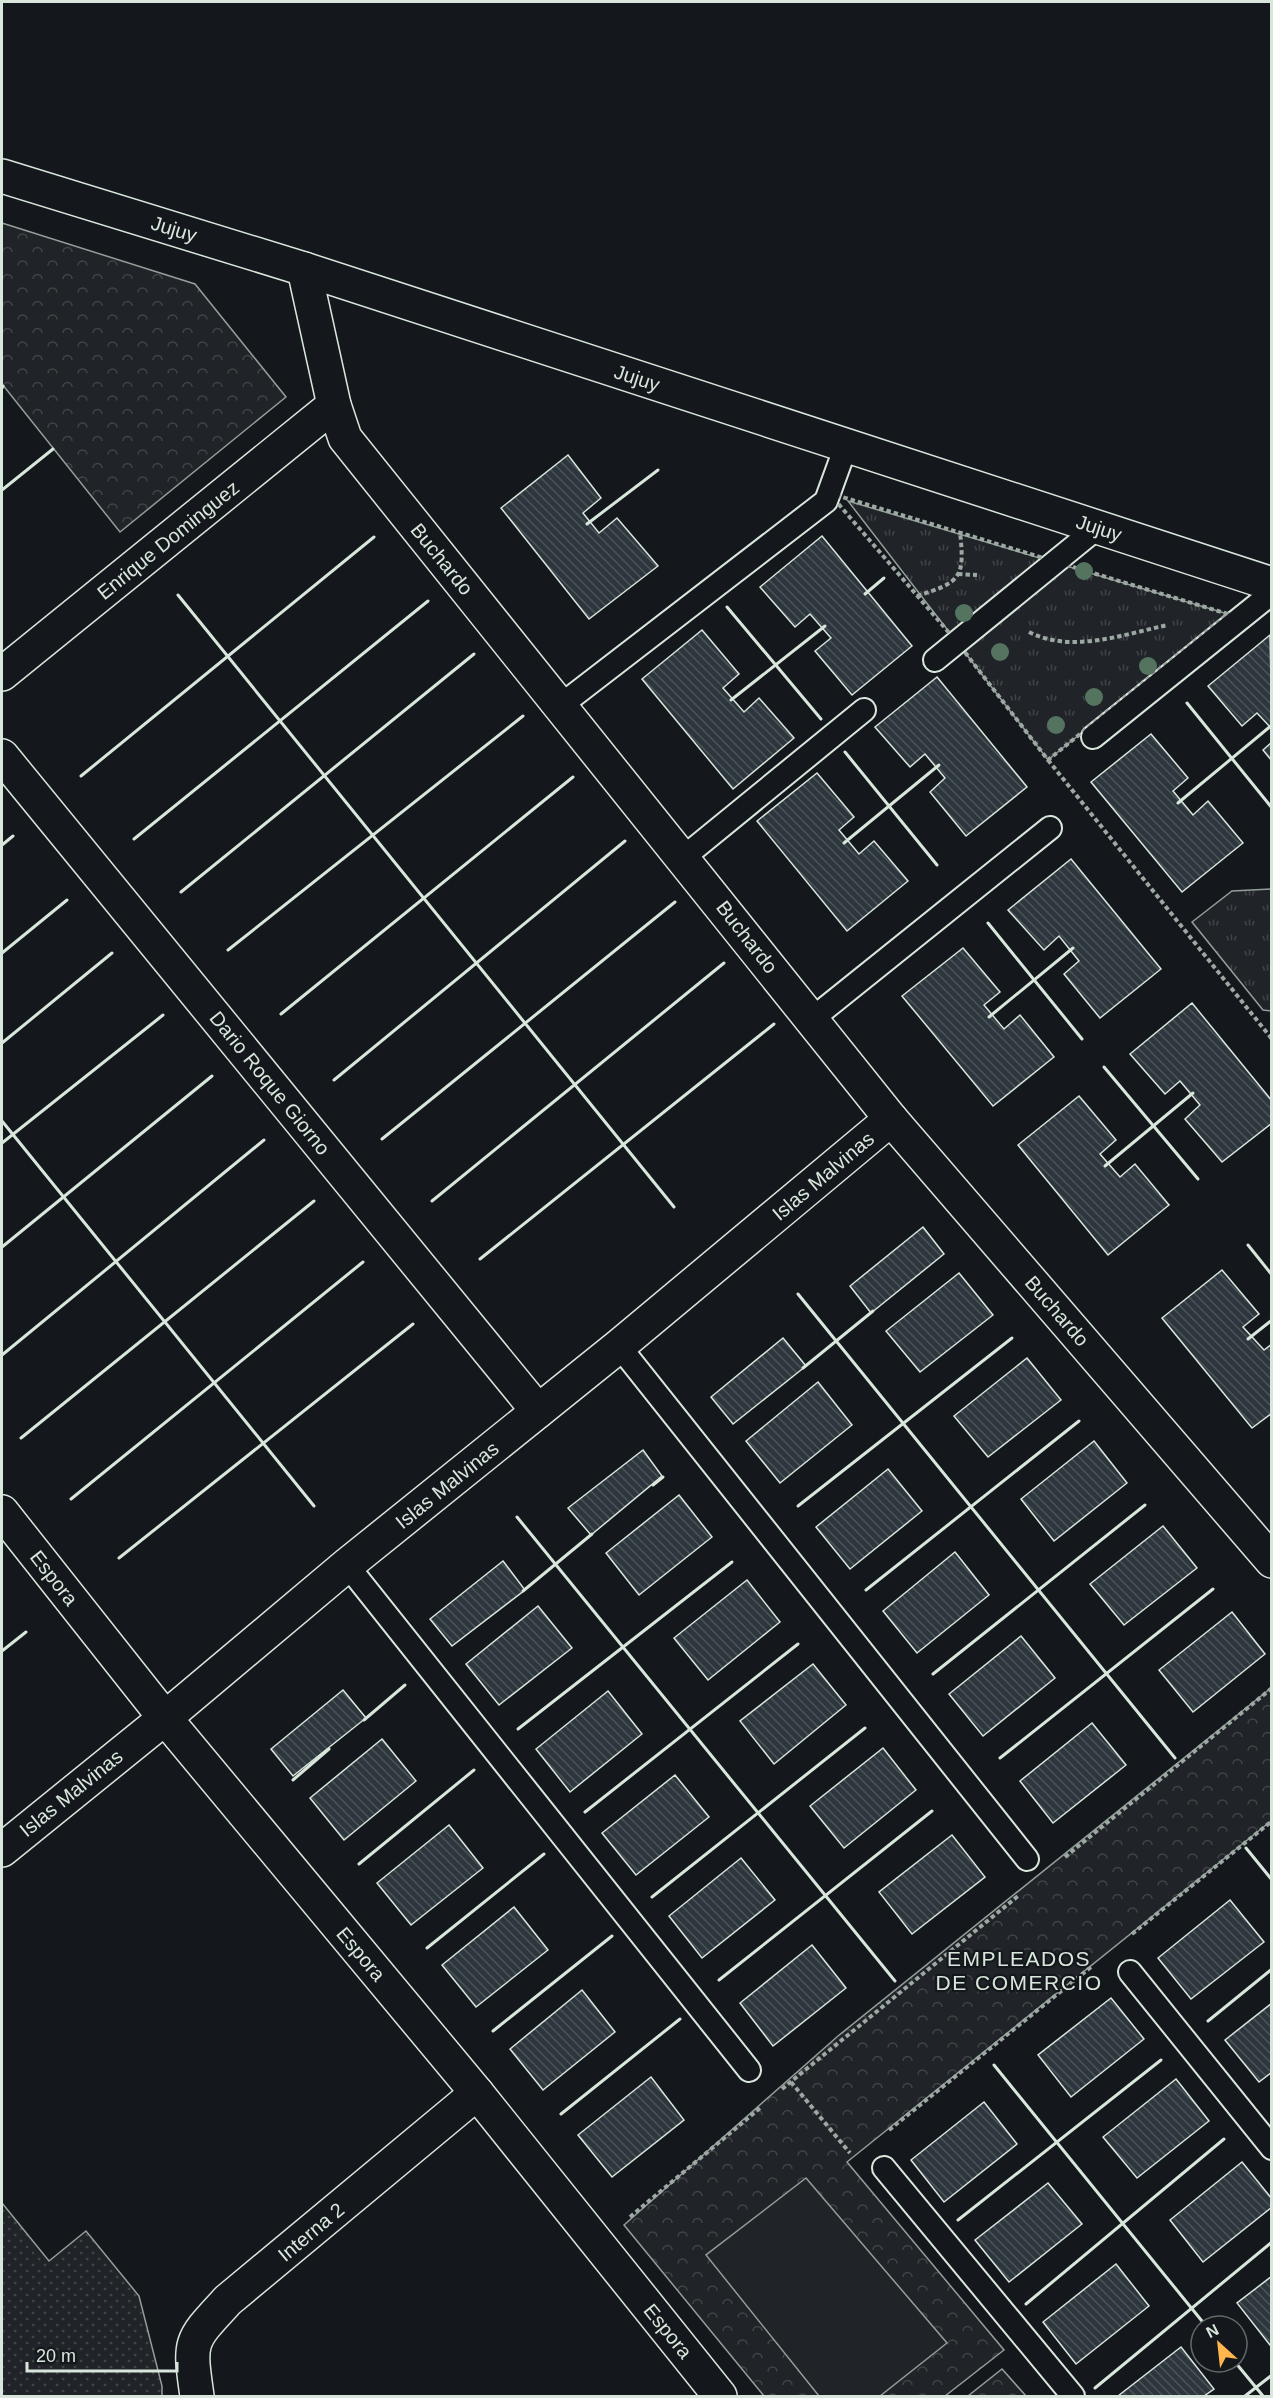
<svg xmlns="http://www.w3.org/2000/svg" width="1273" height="2398" font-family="Arial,sans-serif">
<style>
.grass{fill:url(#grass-tufts);stroke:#939e99;stroke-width:1.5}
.park{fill:url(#park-crowns);stroke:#939e99;stroke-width:1.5}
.garden{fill:url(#garden-dots);stroke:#939e99;stroke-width:1.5}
.pitch{fill:#202428;stroke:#939e99;stroke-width:1.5}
.building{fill:url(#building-back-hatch);stroke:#d8e6dc;stroke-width:1.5}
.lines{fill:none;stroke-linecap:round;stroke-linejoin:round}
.lane-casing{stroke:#d8e6dc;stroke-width:26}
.street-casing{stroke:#d8e6dc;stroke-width:36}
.path{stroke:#9da8a2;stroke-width:4;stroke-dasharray:4.5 3;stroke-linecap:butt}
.lane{stroke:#14181c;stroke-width:22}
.street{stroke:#14181c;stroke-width:33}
.wall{stroke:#d8e6dc;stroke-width:3}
.tree{fill:#55745f}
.labels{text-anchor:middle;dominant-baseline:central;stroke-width:4.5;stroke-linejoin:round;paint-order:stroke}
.street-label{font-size:20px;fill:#d8e6dc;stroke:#14181c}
.neighbourhood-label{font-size:21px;letter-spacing:1.5px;fill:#d8e6dc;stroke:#14181c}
</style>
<defs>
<pattern id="grass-tufts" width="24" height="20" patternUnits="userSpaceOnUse" patternTransform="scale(1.5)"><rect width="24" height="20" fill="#202428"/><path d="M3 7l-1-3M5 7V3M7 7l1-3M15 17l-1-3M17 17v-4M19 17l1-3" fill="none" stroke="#404447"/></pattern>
<pattern id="park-crowns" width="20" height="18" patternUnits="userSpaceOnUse" patternTransform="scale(1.5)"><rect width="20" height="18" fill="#202428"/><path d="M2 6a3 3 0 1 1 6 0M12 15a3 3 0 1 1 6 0" fill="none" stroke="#404447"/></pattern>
<pattern id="garden-dots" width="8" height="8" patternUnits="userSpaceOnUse" patternTransform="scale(1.5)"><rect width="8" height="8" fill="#202428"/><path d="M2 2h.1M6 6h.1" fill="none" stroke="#404447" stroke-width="1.8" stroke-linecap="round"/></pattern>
<pattern id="building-back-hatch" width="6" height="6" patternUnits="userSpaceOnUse" patternTransform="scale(1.5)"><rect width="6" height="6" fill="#2c363c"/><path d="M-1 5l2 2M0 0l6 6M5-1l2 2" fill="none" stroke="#4a5358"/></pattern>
</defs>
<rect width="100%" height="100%" fill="#14181c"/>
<g class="grass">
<path d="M848 501 1228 614 1048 760Z"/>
<path d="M1271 889H1272L1271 1011 1263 1010 1192 922 1232 891Z"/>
</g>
<g class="park">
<path d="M2 223 195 284 286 397 120 532 2 384Z"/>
<path d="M1271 1688V1821L847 2162 1004 2350 945 2396H764L624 2225 838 2036Z"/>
<path d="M1002 2369 1026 2396H968Z"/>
</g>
<path class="garden" d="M2 2203 49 2261 86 2231 139 2296 162 2386V2396H2Z"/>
<path class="pitch" d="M806 2178 947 2343 880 2396H819L706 2255Z"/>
<g class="building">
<path d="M568 455 601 498 583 513 599 533 617 518 658 566 589 619 501 508Z"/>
<path d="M822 536 912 646 852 695 815 651 831 638 810 614 795 627 760 587Z"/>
<path d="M702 630 739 674 723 688 744 712 759 698 794 738 733 789 642 679Z"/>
<path d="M1270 635 1272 729 1257 713 1242 726 1208 686Z"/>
<path d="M937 677 1027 787 966 836 930 792 945 778 925 754 910 767 875 727Z"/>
<path d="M1151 734 1188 778 1173 791 1193 815 1208 801 1243 843 1182 892 1091 782Z"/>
<path d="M1272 742V761L1263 750Z"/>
<path d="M817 773 854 817 839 830 859 854 874 841 908 881 847 931 757 821Z"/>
<path d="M1071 859 1161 969 1100 1018 1064 974 1079 961 1059 936 1044 950 1008 910Z"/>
<path d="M963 948 1000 992 984 1005 1004 1029 1020 1015 1054 1057 993 1106 902 996Z"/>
<path d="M1192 1003 1272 1101V1123L1222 1162 1185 1119 1200 1105 1180 1081 1165 1094 1130 1054Z"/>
<path d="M1079 1096 1116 1140 1100 1154 1120 1177 1135 1164 1169 1205 1108 1255 1018 1145Z"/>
<path d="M923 1227 944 1254 871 1313 850 1286Z"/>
<path d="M1222 1270 1259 1314 1243 1327 1264 1350 1272 1344V1413L1252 1428 1162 1318Z"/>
<path d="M959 1273 993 1315 920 1372 886 1331Z"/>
<path d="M783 1338 806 1366 733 1424 711 1397Z"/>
<path d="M1027 1358 1061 1400 988 1457 954 1416Z"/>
<path d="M818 1382 852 1425 780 1483 746 1441Z"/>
<path d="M1094 1441 1127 1483 1054 1541 1021 1499Z"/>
<path d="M643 1450 662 1476 591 1535 568 1508Z"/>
<path d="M888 1469 922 1511 850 1569 816 1527Z"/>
<path d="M679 1495 712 1537 639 1595 606 1553Z"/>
<path d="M1163 1526 1197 1568 1124 1625 1090 1584Z"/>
<path d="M955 1552 989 1595 917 1653 883 1611Z"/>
<path d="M503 1561 525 1590 452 1646 430 1619Z"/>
<path d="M747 1580 780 1622 708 1680 674 1638Z"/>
<path d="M538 1606 572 1648 499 1705 466 1664Z"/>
<path d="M1232 1612 1265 1654 1193 1712 1159 1670Z"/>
<path d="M1021 1636 1055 1678 983 1736 949 1694Z"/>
<path d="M813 1664 846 1705 774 1764 740 1721Z"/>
<path d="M343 1690 366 1718 293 1776 271 1749Z"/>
<path d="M608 1691 642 1734 570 1792 536 1749Z"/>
<path d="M1092 1723 1126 1765 1053 1823 1020 1781Z"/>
<path d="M382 1739 416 1781 344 1840 310 1798Z"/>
<path d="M883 1748 916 1790 844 1848 810 1806Z"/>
<path d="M675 1775 709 1817 636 1875 602 1833Z"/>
<path d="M449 1825 483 1868 411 1925 377 1883Z"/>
<path d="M952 1835 985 1877 912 1934 879 1892Z"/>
<path d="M741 1858 775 1900 702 1958 669 1916Z"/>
<path d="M1230 1900 1264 1942 1191 1999 1158 1958Z"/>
<path d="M514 1907 548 1950 476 2007 442 1965Z"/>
<path d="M812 1945 846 1988 773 2046 740 2003Z"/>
<path d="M582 1990 615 2032 543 2090 510 2049Z"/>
<path d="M1111 1998 1144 2039 1071 2097 1038 2055Z"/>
<path d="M1272 2003V2072L1259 2082 1225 2040Z"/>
<path d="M651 2077 684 2120 612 2177 578 2135Z"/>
<path d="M1176 2079 1209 2121 1137 2178 1103 2137Z"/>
<path d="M984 2102 1017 2144 944 2202 911 2160Z"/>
<path d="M1242 2162 1272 2199V2207L1203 2262 1170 2220Z"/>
<path d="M1048 2183 1082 2224 1009 2282 975 2240Z"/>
<path d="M1116 2264 1149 2306 1076 2364 1043 2322Z"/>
<path d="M1272 2276V2344L1270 2345 1237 2303Z"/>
<path d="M1181 2347 1214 2389 1204 2396H1118Z"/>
</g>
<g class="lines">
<defs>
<g id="lane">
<path d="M935 660 1097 528"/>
<path d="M560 706 826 501 846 446"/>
<path d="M1093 737 1272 593"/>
<path d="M684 857 864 710"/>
<path d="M812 1019 1050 828"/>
<path d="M619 1346 1027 1859"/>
<path d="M347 1565 749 2070"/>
<path d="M1130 1972 1272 2148"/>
<path d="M884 2168 1073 2396"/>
</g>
<g id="street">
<path d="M2 176 304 269 1272 584"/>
<path d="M304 269 334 405 345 438 891 1119 1272 1561"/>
<path d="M2 674 334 405"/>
<path d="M2 756 538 1411"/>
<path d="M2 1512 165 1718 477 2093 720 2396"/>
<path d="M2 1850 165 1718 347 1565 619 1346 891 1119"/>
<path d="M197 2396C189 2340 189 2342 228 2300L477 2093"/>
</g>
</defs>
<use href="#lane" class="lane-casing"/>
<use href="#street" class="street-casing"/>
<g class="path">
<path d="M829 493 1228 614 1048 760 957 642Z"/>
<path d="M958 574 977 575"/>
<path d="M917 596C961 582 965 578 960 532"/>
<path d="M1029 632C1072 654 1124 634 1168 625"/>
<path d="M1048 760 1272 1039"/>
<path d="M1065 1857 1272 1688"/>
<path d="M1132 1934 1272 1821"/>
<path d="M791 2082 850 2153"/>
<path d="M782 2089 1018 1896"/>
<path d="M889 2130 1091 1967"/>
<path d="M630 2217 760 2108"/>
</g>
<use href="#lane" class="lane"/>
<use href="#street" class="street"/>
<g class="wall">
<path d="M2 388 3 386"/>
<path d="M2 490 53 449"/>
<path d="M587 524 658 470"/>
<path d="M865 594 884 578"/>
<path d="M178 595 674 1207"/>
<path d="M727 607 821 719"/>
<path d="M731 700 825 626"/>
<path d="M1187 703 1272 808"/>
<path d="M845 752 937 865"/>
<path d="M81 776 374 537"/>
<path d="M1178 803 1272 725"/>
<path d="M134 839 428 601"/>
<path d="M844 843 939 765"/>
<path d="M2 845 13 836"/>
<path d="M181 892 474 654"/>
<path d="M988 923 1082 1039"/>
<path d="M228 950 523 716"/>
<path d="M2 953 67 900"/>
<path d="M281 1014 573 777"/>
<path d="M989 1017 1073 948"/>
<path d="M2 1043 112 953"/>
<path d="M1104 1067 1198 1179"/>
<path d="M334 1080 625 841"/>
<path d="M2 1121 314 1506"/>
<path d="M382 1139 675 902"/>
<path d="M2 1143 163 1015"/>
<path d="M1105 1166 1193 1093"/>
<path d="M432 1201 724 963"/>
<path d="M1248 1245 1272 1275"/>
<path d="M2 1247 212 1076"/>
<path d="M480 1259 774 1024"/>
<path d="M798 1294 1175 1758"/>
<path d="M1248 1339 1272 1320"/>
<path d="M2 1355 264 1140"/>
<path d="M803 1368 873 1311"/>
<path d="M21 1438 314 1201"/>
<path d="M653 1485 663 1477"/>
<path d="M71 1499 363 1262"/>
<path d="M798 1506 1012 1338"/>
<path d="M517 1517 895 1981"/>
<path d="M119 1558 413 1324"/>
<path d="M866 1590 1079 1421"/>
<path d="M523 1591 592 1534"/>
<path d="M2 1651 26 1632"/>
<path d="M933 1674 1145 1505"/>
<path d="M364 1720 405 1685"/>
<path d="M518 1729 732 1562"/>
<path d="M1000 1758 1213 1589"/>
<path d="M293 1780 329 1749"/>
<path d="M585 1812 798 1644"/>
<path d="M1246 1848 1272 1880"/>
<path d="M359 1864 474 1770"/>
<path d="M652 1897 865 1728"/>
<path d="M427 1948 544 1854"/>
<path d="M719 1980 932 1811"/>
<path d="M1208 2021 1272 1969"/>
<path d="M493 2031 612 1936"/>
<path d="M994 2065 1206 2326"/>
<path d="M561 2114 680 2019"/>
<path d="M958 2220 1161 2060"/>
<path d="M1026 2304 1224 2139"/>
<path d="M1235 2362 1263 2396"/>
<path d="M1095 2388 1272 2242"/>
<path d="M1245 2396 1272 2375"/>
</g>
</g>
<g class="tree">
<circle cx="1084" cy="571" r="9"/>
<circle cx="964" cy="613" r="9"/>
<circle cx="1000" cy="652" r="9"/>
<circle cx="1148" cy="666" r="9"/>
<circle cx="1094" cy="697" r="9"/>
<circle cx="1056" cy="725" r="9"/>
</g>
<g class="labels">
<g class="street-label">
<text transform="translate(174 229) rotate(17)">Jujuy</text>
<text transform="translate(637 378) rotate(18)">Jujuy</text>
<text transform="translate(1099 528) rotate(18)">Jujuy</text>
<text transform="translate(168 540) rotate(-39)">Enrique Dominguez</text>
<text transform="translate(442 559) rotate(51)">Buchardo</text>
<text transform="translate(747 937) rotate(52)">Buchardo</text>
<text transform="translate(270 1083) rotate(51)">Dario Roque Giorno</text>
<text transform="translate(823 1176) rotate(-40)">Islas Malvinas</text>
<text transform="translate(1057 1311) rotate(49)">Buchardo</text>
<text transform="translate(447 1485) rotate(-39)">Islas Malvinas</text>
<text transform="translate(54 1578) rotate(52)">Espora</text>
<text transform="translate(71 1793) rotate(-39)">Islas Malvinas</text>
<text transform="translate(361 1954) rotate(50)">Espora</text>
<text transform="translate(311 2232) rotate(-40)">Interna 2</text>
<text transform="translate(668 2331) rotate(51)">Espora</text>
</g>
<g class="neighbourhood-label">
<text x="1019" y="1958">EMPLEADOS<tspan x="1019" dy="24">DE COMERCIO</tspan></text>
</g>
</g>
<rect width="1273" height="2398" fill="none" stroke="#d8e6dc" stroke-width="6"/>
<g transform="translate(1219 2344) rotate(333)"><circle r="28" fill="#14181c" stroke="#626a69" stroke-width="1.5"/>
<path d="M0-4.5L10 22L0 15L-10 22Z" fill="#ffb74d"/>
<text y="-9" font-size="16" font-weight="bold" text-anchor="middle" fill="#d8e6dc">N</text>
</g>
<path d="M27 2362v9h150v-9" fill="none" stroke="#d8e6dc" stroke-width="3"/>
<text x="36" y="2362" font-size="18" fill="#d8e6dc" stroke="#14181c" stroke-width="4.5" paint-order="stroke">20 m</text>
</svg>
